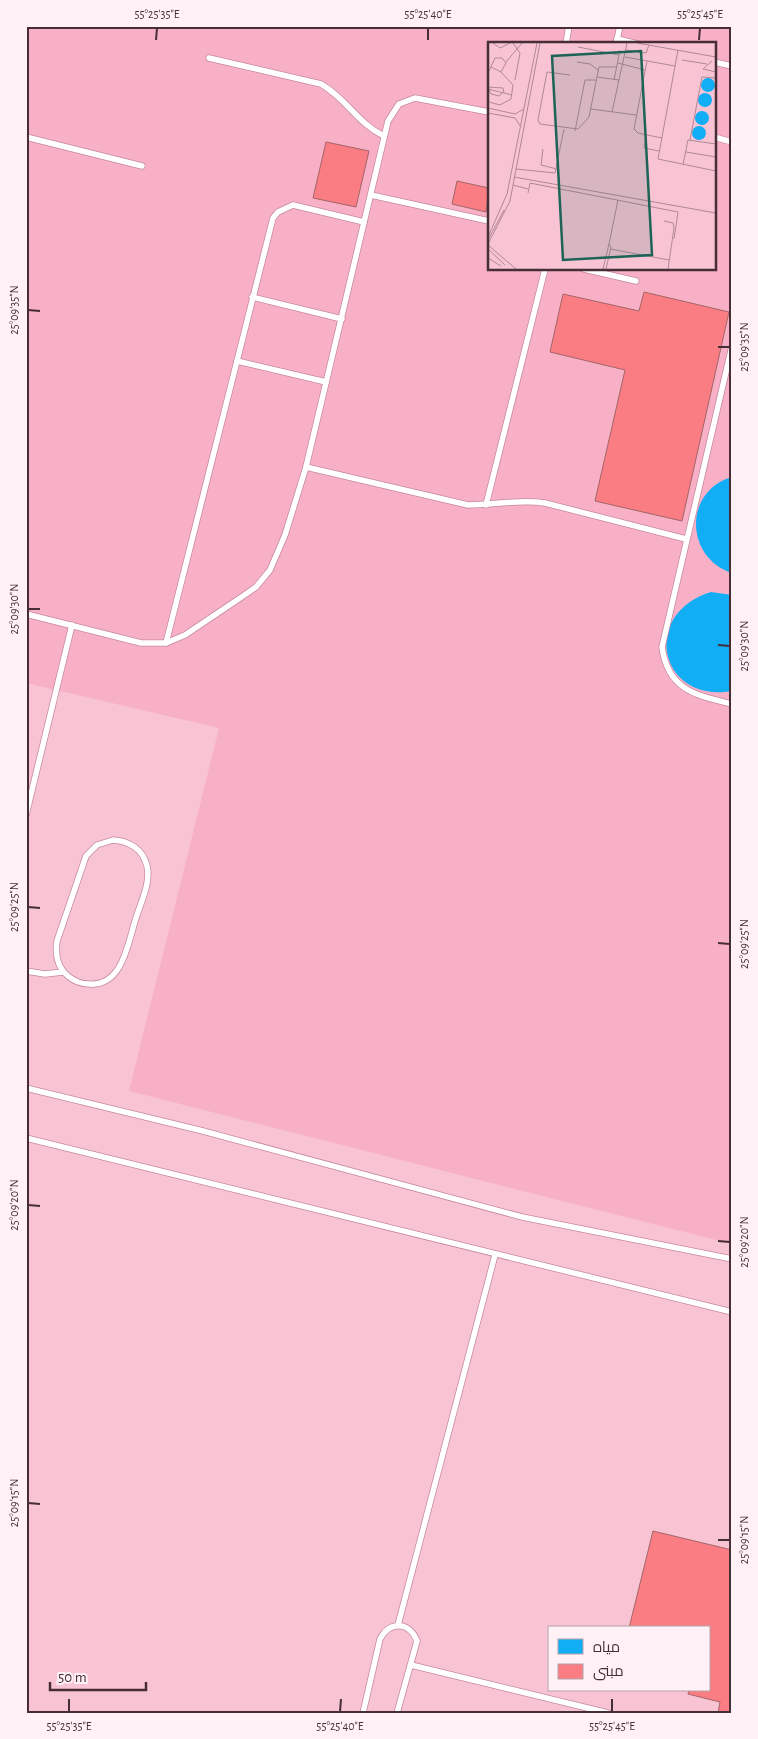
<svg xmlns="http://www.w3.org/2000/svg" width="758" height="1739" font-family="'Alegreya Sans',Cairo,sans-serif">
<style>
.built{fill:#f8b0c7;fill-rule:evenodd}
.water{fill:#11adf5}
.building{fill:#fb7d84;stroke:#a26567}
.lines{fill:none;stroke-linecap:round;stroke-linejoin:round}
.lane-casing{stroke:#c6899d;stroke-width:7}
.lane{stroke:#fff;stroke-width:5.5}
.ticks{fill:none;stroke:#472e36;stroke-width:2}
.inset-road{fill:none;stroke:#b18895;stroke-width:1}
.view{fill:#1d6356;fill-opacity:0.15;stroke:#1d6356;stroke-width:2.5}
.inset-edge{fill:none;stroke:#472e36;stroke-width:2.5}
.neatline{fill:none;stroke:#472e36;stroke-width:2}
.ticks-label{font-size:12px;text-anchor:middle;fill:#472e36}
</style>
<rect width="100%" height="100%" fill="#f8c4d4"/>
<path class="built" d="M26 26H732V1244L129 1091 219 728 26 683ZM489 44H714V269H489Z"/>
<g class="water">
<path d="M732 477V573C685 558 683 491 732 477Z"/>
<path d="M711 592 732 595V691C660 704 639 614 711 592Z"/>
</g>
<g class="building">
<path d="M326 142 369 151 356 207 313 198Z"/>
<path d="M457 181 489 188 486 212 452 204Z"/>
<path d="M644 292 729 312 682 521 595 501 625 370 550 352 563 294 639 311Z"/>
<path d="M653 1531 732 1550V1713H718L720 1702 688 1694 689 1690H709V1628H629Z"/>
</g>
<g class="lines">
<defs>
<g id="lane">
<path d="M617 39 638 44"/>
<path d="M566 44 569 26"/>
<path d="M616 44 620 26"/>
<path d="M209 58 321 84C346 98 357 123 384 136"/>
<path d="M714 62 732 66"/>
<path d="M26 137 142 166"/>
<path d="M714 137 732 142"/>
<path d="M371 195 489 221"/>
<path d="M584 269 636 281"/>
<path d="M252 297 342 319"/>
<path d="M732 346 662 647C668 690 695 695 732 704"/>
<path d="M237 361 326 382"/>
<path d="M306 467 468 505C494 505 519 499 545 503L686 539"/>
<path d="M486 505 545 269"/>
<path d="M26 614 141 643H166L185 635 246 594 256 587 270 570 285 535 306 467 388 121 399 104 415 98 489 112"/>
<path d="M166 643 273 218 278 212 293 205 364 222"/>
<path d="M26 815 72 625"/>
<path d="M113 840C129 841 143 849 147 866 151 882 141 902 136 918 128 942 123 987 89 984 81 984 74 981 68 976 57 967 55 955 57 941L86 856 97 845Z"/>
<path d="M26 971 45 974 63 972"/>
<path d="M26 1088 203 1131 522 1217 732 1259"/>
<path d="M26 1138 732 1312"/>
<path d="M398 1625 495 1255"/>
<path d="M411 1665 608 1713"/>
<path d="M363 1713 380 1639C390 1620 410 1622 417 1641L397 1713"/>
</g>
</defs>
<use href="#lane" class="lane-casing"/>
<use href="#lane" class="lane"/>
</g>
<path class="ticks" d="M156 40 157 28M428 40V28M699 40 700 28M28 310 40 311M718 347H730M28 609H40M718 645 730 646M28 907 40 908M718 943 730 944M28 1205 40 1206M718 1241 730 1242M28 1503 40 1504M718 1540H730M69 1712V1699M340 1712 341 1699M612 1712V1699"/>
<g transform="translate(488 42)">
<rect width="228" height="228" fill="#f8c4d4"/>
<path d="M213 43a7 7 0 1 1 14 0a7 7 0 1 1-14 0ZM210 58a7 7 0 1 1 14 0a7 7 0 1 1-14 0ZM207 76a7 7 0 1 1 14 0a7 7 0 1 1-14 0ZM204 91a7 7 0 1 1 14 0a7 7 0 1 1-14 0Z" fill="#11adf5"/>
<path class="inset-road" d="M5 1 12 6 22 1M25 1 32 11 27 38M149 1 228 15M90 5 131 13M138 8 158 11 161 3M190 8 170 117 228 129M137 15 187 24M194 18 219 22M159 19 146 87 150 91 174 96M224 19 215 27 228 30M18 20 34 1M89 20 102 22 110 28M130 21 157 28M0 31 7 16H14L18 21 13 30 3 25M82 33 59 30 50 78 52 82 90 87 101 75 111 25H129M109 35 131 38M126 38 132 8M0 47 24 53M14 51 11 54 3 52 0 45 15 46 16 51M1 60 12 63 23 57 25 43 13 30M0 66 27 72 36 67M103 67 148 73M124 70 139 1M0 71 27 76 33 85M87 89 97 38H108M158 93 156 106 171 109M202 98 214 35 228 36M55 107 53 123 69 127M198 110 228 115M195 123 200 98 228 102M28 127 67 131 76 87M26 135 228 171M25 143 40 147M40 151 42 141 190 170 186 197M176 179 185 181 186 186 180 227M0 195 19 152 49 1M0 198 16 168M0 202 22 159 52 1M121 202 130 158M0 203 28 227M0 207 17 223M122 207 181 218M0 216 13 224M115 227 121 202 123 205 118 227"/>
<path class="view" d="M153 9 164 213 75 218 64 14Z"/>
<rect width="228" height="228" class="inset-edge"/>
</g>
<rect width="758" height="1739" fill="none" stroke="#fff1f5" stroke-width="55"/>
<rect x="548" y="1626" width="162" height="65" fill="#fff1f5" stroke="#b5a3a9"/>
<rect x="558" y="1639" width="25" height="15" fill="#11adf5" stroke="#b5a3a9"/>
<text x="593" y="1652" font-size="15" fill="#472e36">مياه</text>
<rect x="558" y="1664" width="25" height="15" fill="#fb7d84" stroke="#b5a3a9"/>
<text x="593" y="1676" font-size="15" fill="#472e36">مبنى</text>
<path d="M50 1682v8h96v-8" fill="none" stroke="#472e36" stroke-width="2.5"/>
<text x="58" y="1682" font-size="15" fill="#472e36" stroke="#fff1f5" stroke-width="4" paint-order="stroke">50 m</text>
<rect x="28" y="28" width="702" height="1684" class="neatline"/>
<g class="ticks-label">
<text x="157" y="18">55°25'35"E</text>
<text x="428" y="18">55°25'40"E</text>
<text x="700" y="18">55°25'45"E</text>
<text transform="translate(14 310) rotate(-90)" y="4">25°09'35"N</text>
<text transform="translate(744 347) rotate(-90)" y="4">25°09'35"N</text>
<text transform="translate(14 609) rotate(-90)" y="4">25°09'30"N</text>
<text transform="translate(744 646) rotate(-90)" y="4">25°09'30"N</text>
<text transform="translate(14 907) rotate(-90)" y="4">25°09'25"N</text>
<text transform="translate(744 944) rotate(-90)" y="4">25°09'25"N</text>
<text transform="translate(14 1205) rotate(-90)" y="4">25°09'20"N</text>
<text transform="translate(744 1242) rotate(-90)" y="4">25°09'20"N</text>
<text transform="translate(14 1503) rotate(-90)" y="4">25°09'15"N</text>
<text transform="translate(744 1540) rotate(-90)" y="4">25°09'15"N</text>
<text x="69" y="1730">55°25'35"E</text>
<text x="340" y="1730">55°25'40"E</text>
<text x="612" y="1730">55°25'45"E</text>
</g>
</svg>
